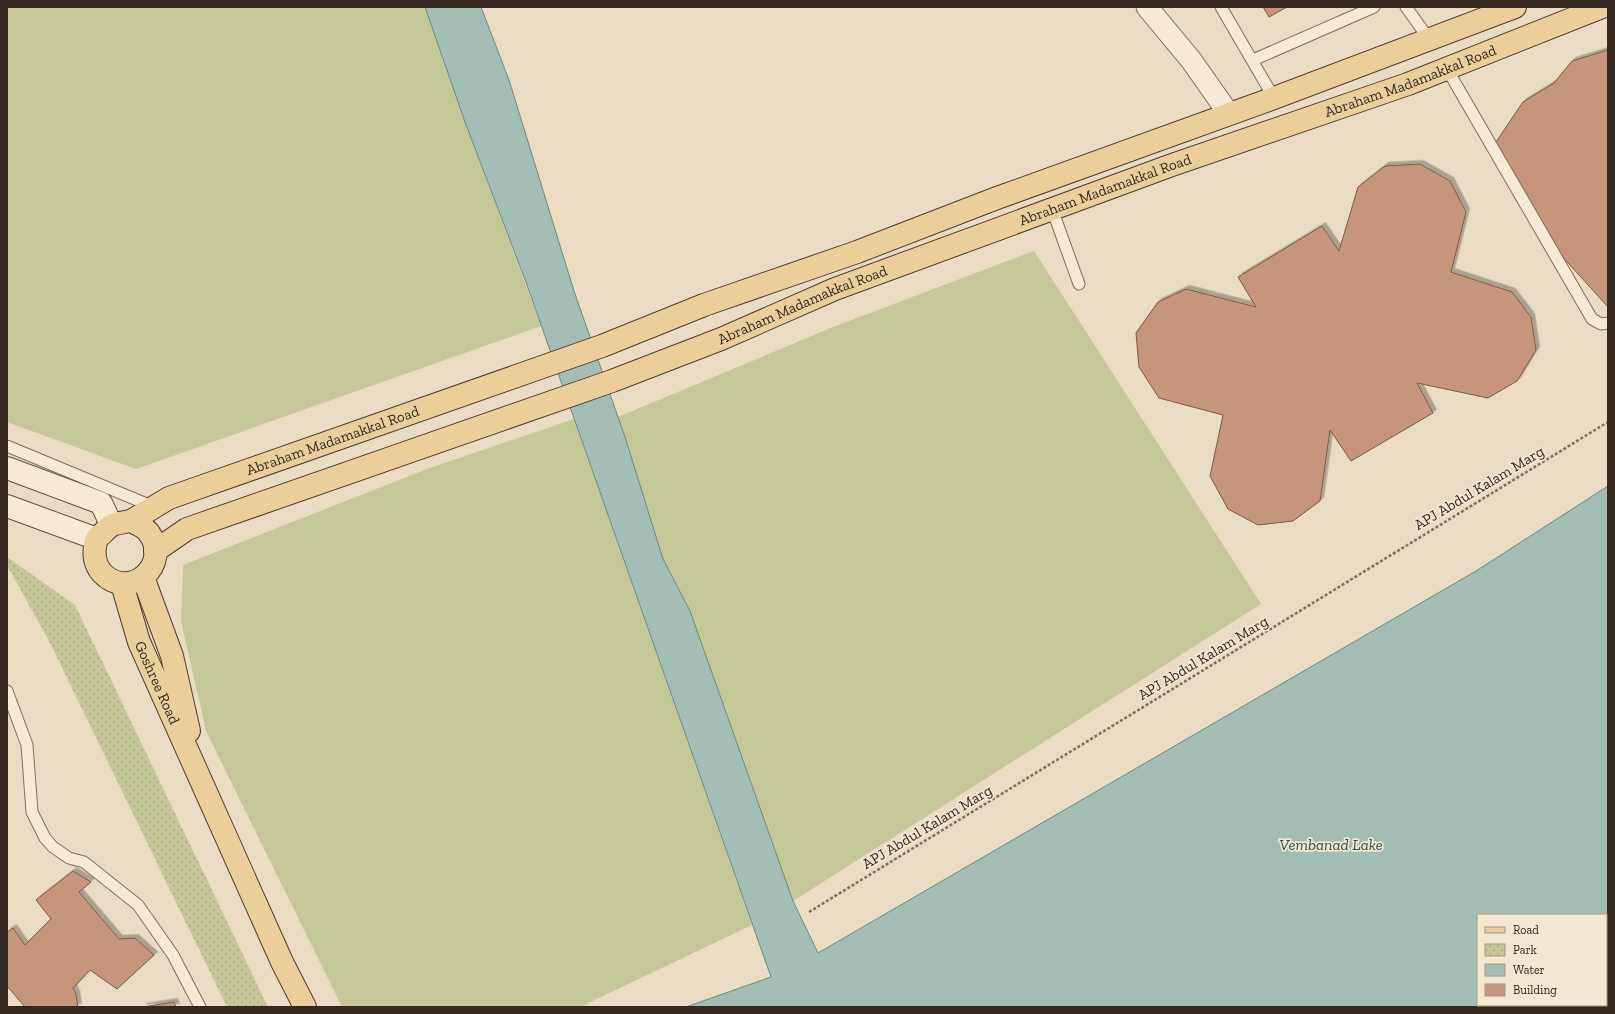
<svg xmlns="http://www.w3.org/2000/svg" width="1615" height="1014" font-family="'Zilla Slab',serif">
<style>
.green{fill:#c4c797}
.park{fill:url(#park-dots)}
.water{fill:#a4bdb4;stroke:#6c8a81;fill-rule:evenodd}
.building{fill:#c5967b;stroke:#7f5843;filter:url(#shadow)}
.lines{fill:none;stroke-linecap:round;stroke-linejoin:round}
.lane-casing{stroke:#826e5b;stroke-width:13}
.street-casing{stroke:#826e5b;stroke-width:23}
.secondary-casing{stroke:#644f3e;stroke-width:24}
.primary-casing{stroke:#503d2f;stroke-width:24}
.path{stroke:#826e5b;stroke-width:2.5;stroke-dasharray:3 2;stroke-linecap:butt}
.lane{stroke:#f6ead4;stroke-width:11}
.street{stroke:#f6ead4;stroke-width:21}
.secondary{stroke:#f6ead4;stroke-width:22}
.primary{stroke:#ebce9c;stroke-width:22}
.labels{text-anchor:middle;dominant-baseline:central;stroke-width:3.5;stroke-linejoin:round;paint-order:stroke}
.street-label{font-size:15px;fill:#33271e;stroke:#f2e7d1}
.water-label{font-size:16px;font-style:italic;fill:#2e524e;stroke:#f2e7d1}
</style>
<defs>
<pattern id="park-dots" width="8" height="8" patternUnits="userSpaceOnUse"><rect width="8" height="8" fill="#c4c797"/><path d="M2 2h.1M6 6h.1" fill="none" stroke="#a9ab82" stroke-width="1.8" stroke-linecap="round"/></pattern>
<filter id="shadow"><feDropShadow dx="3.5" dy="-3.5" stdDeviation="0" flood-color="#0004"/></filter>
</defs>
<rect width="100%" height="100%" fill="#eadcc2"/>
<g class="green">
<path d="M7 7H425L465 122 541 326 136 469 7 422Z"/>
<path d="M1034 251 1261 604 793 901 690 612 663 559 618 417 833 327Z"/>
<path d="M574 419 752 925 580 1007H342L206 731 181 621 183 565 427 469Z"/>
</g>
<path class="park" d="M7 557 75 605 268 1007H227L50 643 7 565Z"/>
<path class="water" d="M425 7H481L509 80 574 291 625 437 663 559 690 611 793 901 818 953 1476 571 1608 486V1007H686L771 977 527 285 465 122ZM1478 915H1606V1005H1478Z"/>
<g class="building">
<path d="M1263 7H1287L1269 17Z"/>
<path d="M1608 50V307L1560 254 1496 142 1523 102 1554 83 1572 61Z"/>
<path d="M1420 164 1450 181 1466 212 1451 272 1512 292 1531 317 1536 350 1517 381 1488 398 1417 383 1433 413 1351 461 1330 430 1320 501 1293 521 1258 525 1228 509 1210 476 1223 415 1159 398 1139 367 1136 333 1158 302 1186 289 1256 307 1238 277 1322 226 1339 251 1358 187 1385 166Z"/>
<path d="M73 871 91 882 79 892 119 939 135 938 154 955 117 989 90 970 73 988 76 994 78 1007H25L7 986V932L13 928 25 945 51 919 36 900Z"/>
<path d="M174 1002 176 1007H143Z"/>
</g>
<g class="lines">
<defs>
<g id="lane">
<path d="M1221 7 1274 98"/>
<path d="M1406 7 1429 39"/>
<path d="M1253 60 1374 7"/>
<path d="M1447 69 1592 319 1601 324 1608 323"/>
<path d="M1052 209 1079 284"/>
<path d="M7 446 154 507"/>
<path d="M7 691 27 745 32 812 45 838 53 847 69 858 84 862 138 905 173 955 200 1007"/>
</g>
<path id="street" d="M1147 7 1191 60 1229 114"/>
<g id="secondary">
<path d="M7 468 101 503 111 524"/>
<path d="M7 506 97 539"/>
</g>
<g id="primary">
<path id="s1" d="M131 521 169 498 602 346 704 305 857 252 997 198 1274 98 1515 7"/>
<path d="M131 521C137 524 146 528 149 533 172 564 130 602 102 573 94 564 93 553 96 541 97 538 99 536 102 534 113 522 115 524 131 521Z"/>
<path id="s2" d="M155 551 187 529 612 381 721 339 835 289 1172 165 1408 84 1602 7"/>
<path d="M143 577 172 656 189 731"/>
<path id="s3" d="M122 584 139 642 282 962 305 1007"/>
</g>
</defs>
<use href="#lane" class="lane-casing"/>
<use href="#street" class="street-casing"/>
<use href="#secondary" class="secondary-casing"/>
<use href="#primary" class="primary-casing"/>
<path class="path" d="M809 912 1608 422"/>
<use href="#lane" class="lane"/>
<use href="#street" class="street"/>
<use href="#secondary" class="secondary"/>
<use href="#primary" class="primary"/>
</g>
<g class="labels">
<g class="street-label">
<text stroke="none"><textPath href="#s2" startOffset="1342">Abraham Madamakkal Road</textPath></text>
<text stroke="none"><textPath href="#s2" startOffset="1018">Abraham Madamakkal Road</textPath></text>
<text stroke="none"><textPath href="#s2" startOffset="694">Abraham Madamakkal Road</textPath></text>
<text stroke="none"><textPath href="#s1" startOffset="218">Abraham Madamakkal Road</textPath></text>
<text transform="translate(1479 488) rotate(-31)">APJ Abdul Kalam Marg</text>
<text transform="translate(1203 658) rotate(-31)">APJ Abdul Kalam Marg</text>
<text stroke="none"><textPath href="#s3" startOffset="105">Goshree Road</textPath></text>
<text transform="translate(927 827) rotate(-31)">APJ Abdul Kalam Marg</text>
</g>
<g class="water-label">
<text x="1331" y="844">Vembanad Lake</text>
</g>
</g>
<rect width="1615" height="1014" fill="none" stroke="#33271e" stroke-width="16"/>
<rect x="1477" y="914" width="130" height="92" fill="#f2e7d1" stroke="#a69a89"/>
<rect x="1485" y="927" width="20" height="6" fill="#ebce9c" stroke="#a69a89"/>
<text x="1513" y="934" font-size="12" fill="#33271e">Road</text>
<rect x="1485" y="944" width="20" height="12" fill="url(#park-dots)" stroke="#a69a89"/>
<text x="1513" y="954" font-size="12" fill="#33271e">Park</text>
<rect x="1485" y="964" width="20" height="12" fill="#a4bdb4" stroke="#a69a89"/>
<text x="1513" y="974" font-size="12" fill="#33271e">Water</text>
<rect x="1485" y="984" width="20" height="12" fill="#c5967b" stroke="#a69a89"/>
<text x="1513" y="994" font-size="12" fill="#33271e">Building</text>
</svg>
